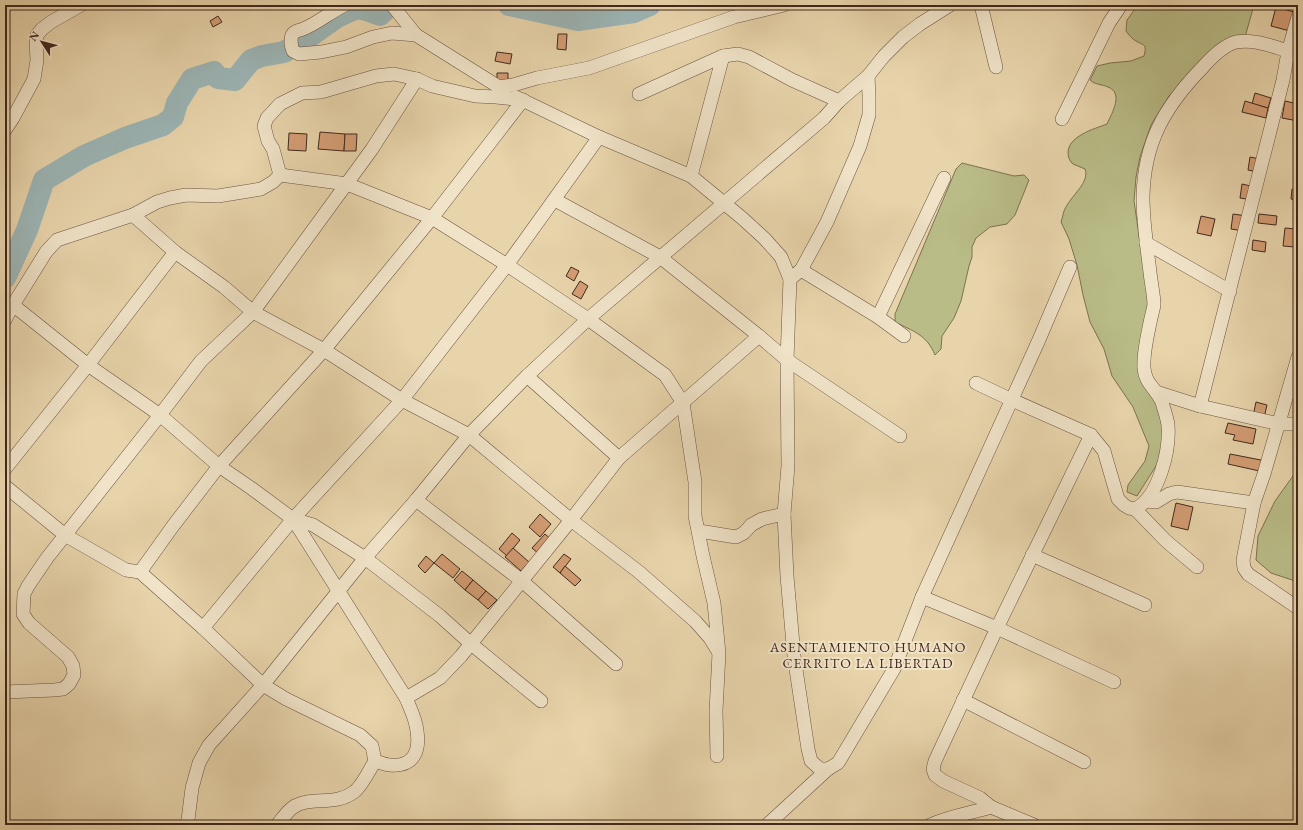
<svg xmlns="http://www.w3.org/2000/svg" width="1303" height="830" font-family="'EB Garamond',serif">
<style>
.green{fill:#b9bc87;stroke:#7c7252}
.lines{fill:none;stroke-linecap:round;stroke-linejoin:round}
.river{stroke:#9cb5b5;stroke-width:22}
.building{fill:#d49d74;stroke:#40281e}
.street-casing{stroke:#6a5341;stroke-width:14}
.street{stroke:#f0e3c8;stroke-width:13}
.labels{text-anchor:middle;dominant-baseline:central;stroke-width:4;stroke-linejoin:round;paint-order:stroke}
.neighbourhood-label{font-size:14px;letter-spacing:1px;fill:#40281e;stroke:#f0e3c8}
</style>
<rect width="100%" height="100%" fill="#e8d4ab"/>
<filter id="stains"><feTurbulence type="fractalNoise" baseFrequency=".005" numOctaves="4"/><feColorMatrix values="0 0 0 0 .2 0 0 0 0 .09 0 0 0 0 .02 0 0 0 .5 -.17"/></filter>
<radialGradient id="worn" r=".72"><stop offset=".6" stop-color="#630" stop-opacity="0"/><stop offset="1" stop-color="#630" stop-opacity=".3"/></radialGradient>
<g class="green">
<path d="M1138 5H1254L1245 37 1201 63 1169 96 1151 125 1140 157 1136 177 1134 201 1140 242 1153 288 1145 340 1155 398 1168 447 1137 496 1127 492 1128 485 1145 461 1149 446 1133 407 1112 376 1104 349 1090 322 1083 295 1077 265 1069 239 1061 222C1063 217 1063 211 1066 207 1072 195 1090 182 1085 169 1081 167 1077 166 1073 164 1070 162 1068 157 1068 153 1068 136 1094 129 1107 124 1112 113 1124 93 1108 87 1102 84 1095 85 1090 80L1097 66 1110 63 1131 61 1144 56C1147 44 1145 46 1136 41 1132 39 1129 35 1126 31L1127 20Z"/>
<path d="M962 163 1014 176 1024 175 1029 180 1015 215 1007 224 990 227 976 238 972 247V257L969 266 961 301 954 318 942 336 941 349 935 355C927 335 913 331 895 322V314L956 169Z"/>
<path d="M1298 469V582L1271 573 1256 560 1258 536 1275 501Z"/>
</g>
<g class="lines">
<g class="river">
<path d="M509 5 578 20 634 12 650 5"/>
<path d="M5 278 27 230 44 180 84 156 125 138 163 125 173 117 177 103 192 79 214 72 218 78 235 80 251 60 262 56 284 52 306 39 337 17 357 8 366 10 380 15 390 5"/>
</g>
</g>
<g class="building">
<path d="M1276 7 1294 12 1290 31 1271 26Z"/>
<path d="M218 16 222 22 213 27 210 21Z"/>
<path d="M558 34H567L566 50 557 49Z"/>
<path d="M497 52 512 54 510 64 495 61Z"/>
<path d="M497 73H508V82L497 83Z"/>
<path d="M1255 93 1271 98 1268 108 1252 104Z"/>
<path d="M1245 101 1268 108 1266 118 1242 112Z"/>
<path d="M1285 101 1298 104V121L1282 118Z"/>
<path d="M320 132 345 134 344 151 318 149Z"/>
<path d="M289 133 307 134 306 151 288 150Z"/>
<path d="M345 134H357L356 151H344Z"/>
<path d="M1250 157 1260 159 1258 172 1248 170Z"/>
<path d="M1242 184 1255 187 1253 200 1240 198Z"/>
<path d="M1292 189 1298 190V200L1291 199Z"/>
<path d="M1233 214 1247 216 1244 231 1231 229Z"/>
<path d="M1259 214 1277 216 1276 225 1258 223Z"/>
<path d="M1201 216 1215 219 1211 236 1197 233Z"/>
<path d="M1285 228 1297 229 1295 247 1283 246Z"/>
<path d="M1253 240 1266 242 1265 252 1252 250Z"/>
<path d="M571 267 579 271 574 281 566 276Z"/>
<path d="M580 281 588 286 581 299 572 294Z"/>
<path d="M1256 402 1267 405 1264 418 1253 416Z"/>
<path d="M1228 423 1256 429 1253 444 1233 440 1235 435 1225 433Z"/>
<path d="M1230 454 1266 461 1264 472 1228 464Z"/>
<path d="M1176 503 1193 507 1188 530 1171 526Z"/>
<path d="M540 514 551 524 540 537 529 527Z"/>
<path d="M512 533 520 540 507 556 499 549Z"/>
<path d="M545 534 553 541 540 555 532 548Z"/>
<path d="M513 548 529 562 521 571 505 557Z"/>
<path d="M442 554 460 569 453 578 434 563Z"/>
<path d="M564 554 571 559 560 573 553 567Z"/>
<path d="M426 556 434 563 425 573 418 566Z"/>
<path d="M565 566 581 580 575 586 560 573Z"/>
<path d="M462 571 473 580 465 590 454 580Z"/>
<path d="M473 580 486 591 478 600 465 590Z"/>
<path d="M486 591 497 600 488 609 478 600Z"/>
</g>
<g class="lines">
<defs>
<g id="street">
<path d="M345 5C330 12 318 23 303 29 298 31 295 30 292 35 290 41 291 45 293 51L299 54 321 52 346 47 373 37 392 33 416 35 499 87 513 85 537 78 589 68 734 17 784 5"/>
<path d="M392 5 416 35"/>
<path d="M981 5 996 67"/>
<path d="M868 76 869 95V115L860 146 827 222 801 270 790 279 787 360 788 466 784 514 787 576 794 656 808 749 811 761 820 769H828L838 763 894 669 922 597 1038 342 1070 267"/>
<path d="M639 94 723 56 738 54 749 57 792 80 839 101"/>
<path d="M516 97 599 137"/>
<path d="M1062 119 1109 23 1121 5"/>
<path d="M5 130 13 118 34 79 37 60 36 42 37 35 42 29 51 22 81 5"/>
<path d="M280 175 347 184 432 218 507 265 588 319 665 375 683 403 695 482V516L703 556 714 603 719 653 716 711 717 756"/>
<path d="M691 176 723 56"/>
<path d="M555 200 660 257 759 336"/>
<path d="M133 215 175 252 224 287 253 312 324 350 402 400 469 435 571 520 639 572 695 621 710 638 718 651"/>
<path d="M1146 243 1230 291"/>
<path d="M801 270 878 317 904 336"/>
<path d="M13 305 88 365 160 415 219 466 251 488 293 519 313 525 365 558 440 616 470 643 541 701"/>
<path d="M878 317 944 178"/>
<path d="M5 320 13 305 46 252 57 240 133 215 157 202 170 198 186 195 218 196 261 189 273 182 280 175"/>
<path d="M1298 357 1264 474 1254 503 1243 560 1244 568 1248 574 1298 608"/>
<path d="M527 376 619 458"/>
<path d="M976 383 1012 400 1091 435 1104 451 1118 499 1124 505 1129 508 1135 509"/>
<path d="M1156 392 1200 406 1279 424H1298"/>
<path d="M1200 406 1283 80 1288 52 1298 17"/>
<path d="M5 469 88 365 175 252"/>
<path d="M5 486 65 535 126 570 140 572 203 628 263 685 286 699 360 735 372 746 375 761C379 762 385 765 390 765 414 767 420 751 417 731 416 719 410 708 406 698L293 519"/>
<path d="M416 500 522 581 616 664"/>
<path d="M1146 501 1156 502 1169 494 1177 492 1254 503"/>
<path d="M699 531 736 537 744 533 751 525 762 519 784 514"/>
<path d="M1032 555 1145 605"/>
<path d="M1197 567 1166 541 1135 509C1159 497 1170 450 1168 425 1167 417 1164 410 1162 402 1156 388 1145 384 1144 368 1143 354 1147 337 1150 323 1151 317 1153 311 1154 305 1154 295 1151 283 1150 272 1147 248 1143 222 1143 197 1144 142 1165 106 1203 67 1211 58 1224 45 1236 42 1257 38 1278 49 1298 54"/>
<path d="M140 572 173 526 219 466 324 350 432 218 523 100 496 97 475 96 432 86 417 79 394 74 376 76 321 92 302 93 280 104 267 118 264 126 268 141 273 149 280 175"/>
<path d="M922 597 997 628 1114 682"/>
<path d="M203 628 293 519 402 400 507 265 599 137 691 176 742 218 765 239 781 257 790 279"/>
<path d="M5 692 54 690 63 689 69 684 74 675 73 666 68 657 29 623 23 614 24 594 28 586 47 558 160 415 201 361 253 312 372 149 417 79"/>
<path d="M406 698 440 678 461 656 571 520 619 458 759 336 787 360 900 436"/>
<path d="M963 700 1084 762"/>
<path d="M991 807 980 798 943 781 935 775 933 769 935 761 997 628 1091 435"/>
<path d="M186 825 188 820 192 788 199 763 209 745 263 685 365 558 416 500 469 435 527 376 588 319 824 118 839 101 868 76 884 56 903 37 920 24 950 5"/>
<path d="M277 825C282 819 286 813 292 808 310 795 334 807 354 792 362 786 370 769 375 761"/>
<path d="M767 825 828 769"/>
<path d="M930 825C949 816 971 813 991 807L1034 825"/>
</g>
</defs>
<use href="#street" class="street-casing"/>
<use href="#street" class="street"/>
</g>
<g class="labels">
<g class="neighbourhood-label">
<text x="868" y="647">ASENTAMIENTO HUMANO<tspan x="868" dy="16">CERRITO LA LIBERTAD</tspan></text>
</g>
</g>
<rect width="1303" height="830" fill="none" stroke="#e8d4ab" stroke-width="20"/>
<rect x="6" y="6" width="1291" height="818" fill="none" stroke="#40281e" stroke-width="2"/>
<rect x="10" y="10" width="1283" height="810" fill="none" stroke="#40281e"/>
<g transform="translate(42 42) rotate(306)" stroke="#f0e3c8" stroke-width="3" paint-order="stroke">
<path d="M0-3L7 15L0 10L-7 15Z" fill="#40281e"/>
<text y="-6" font-size="11" font-weight="bold" text-anchor="middle" fill="#40281e">N</text>
</g>
<rect width="100%" height="100%" filter="url(#stains)"/>
<rect width="100%" height="100%" fill="url(#worn)"/>
</svg>
